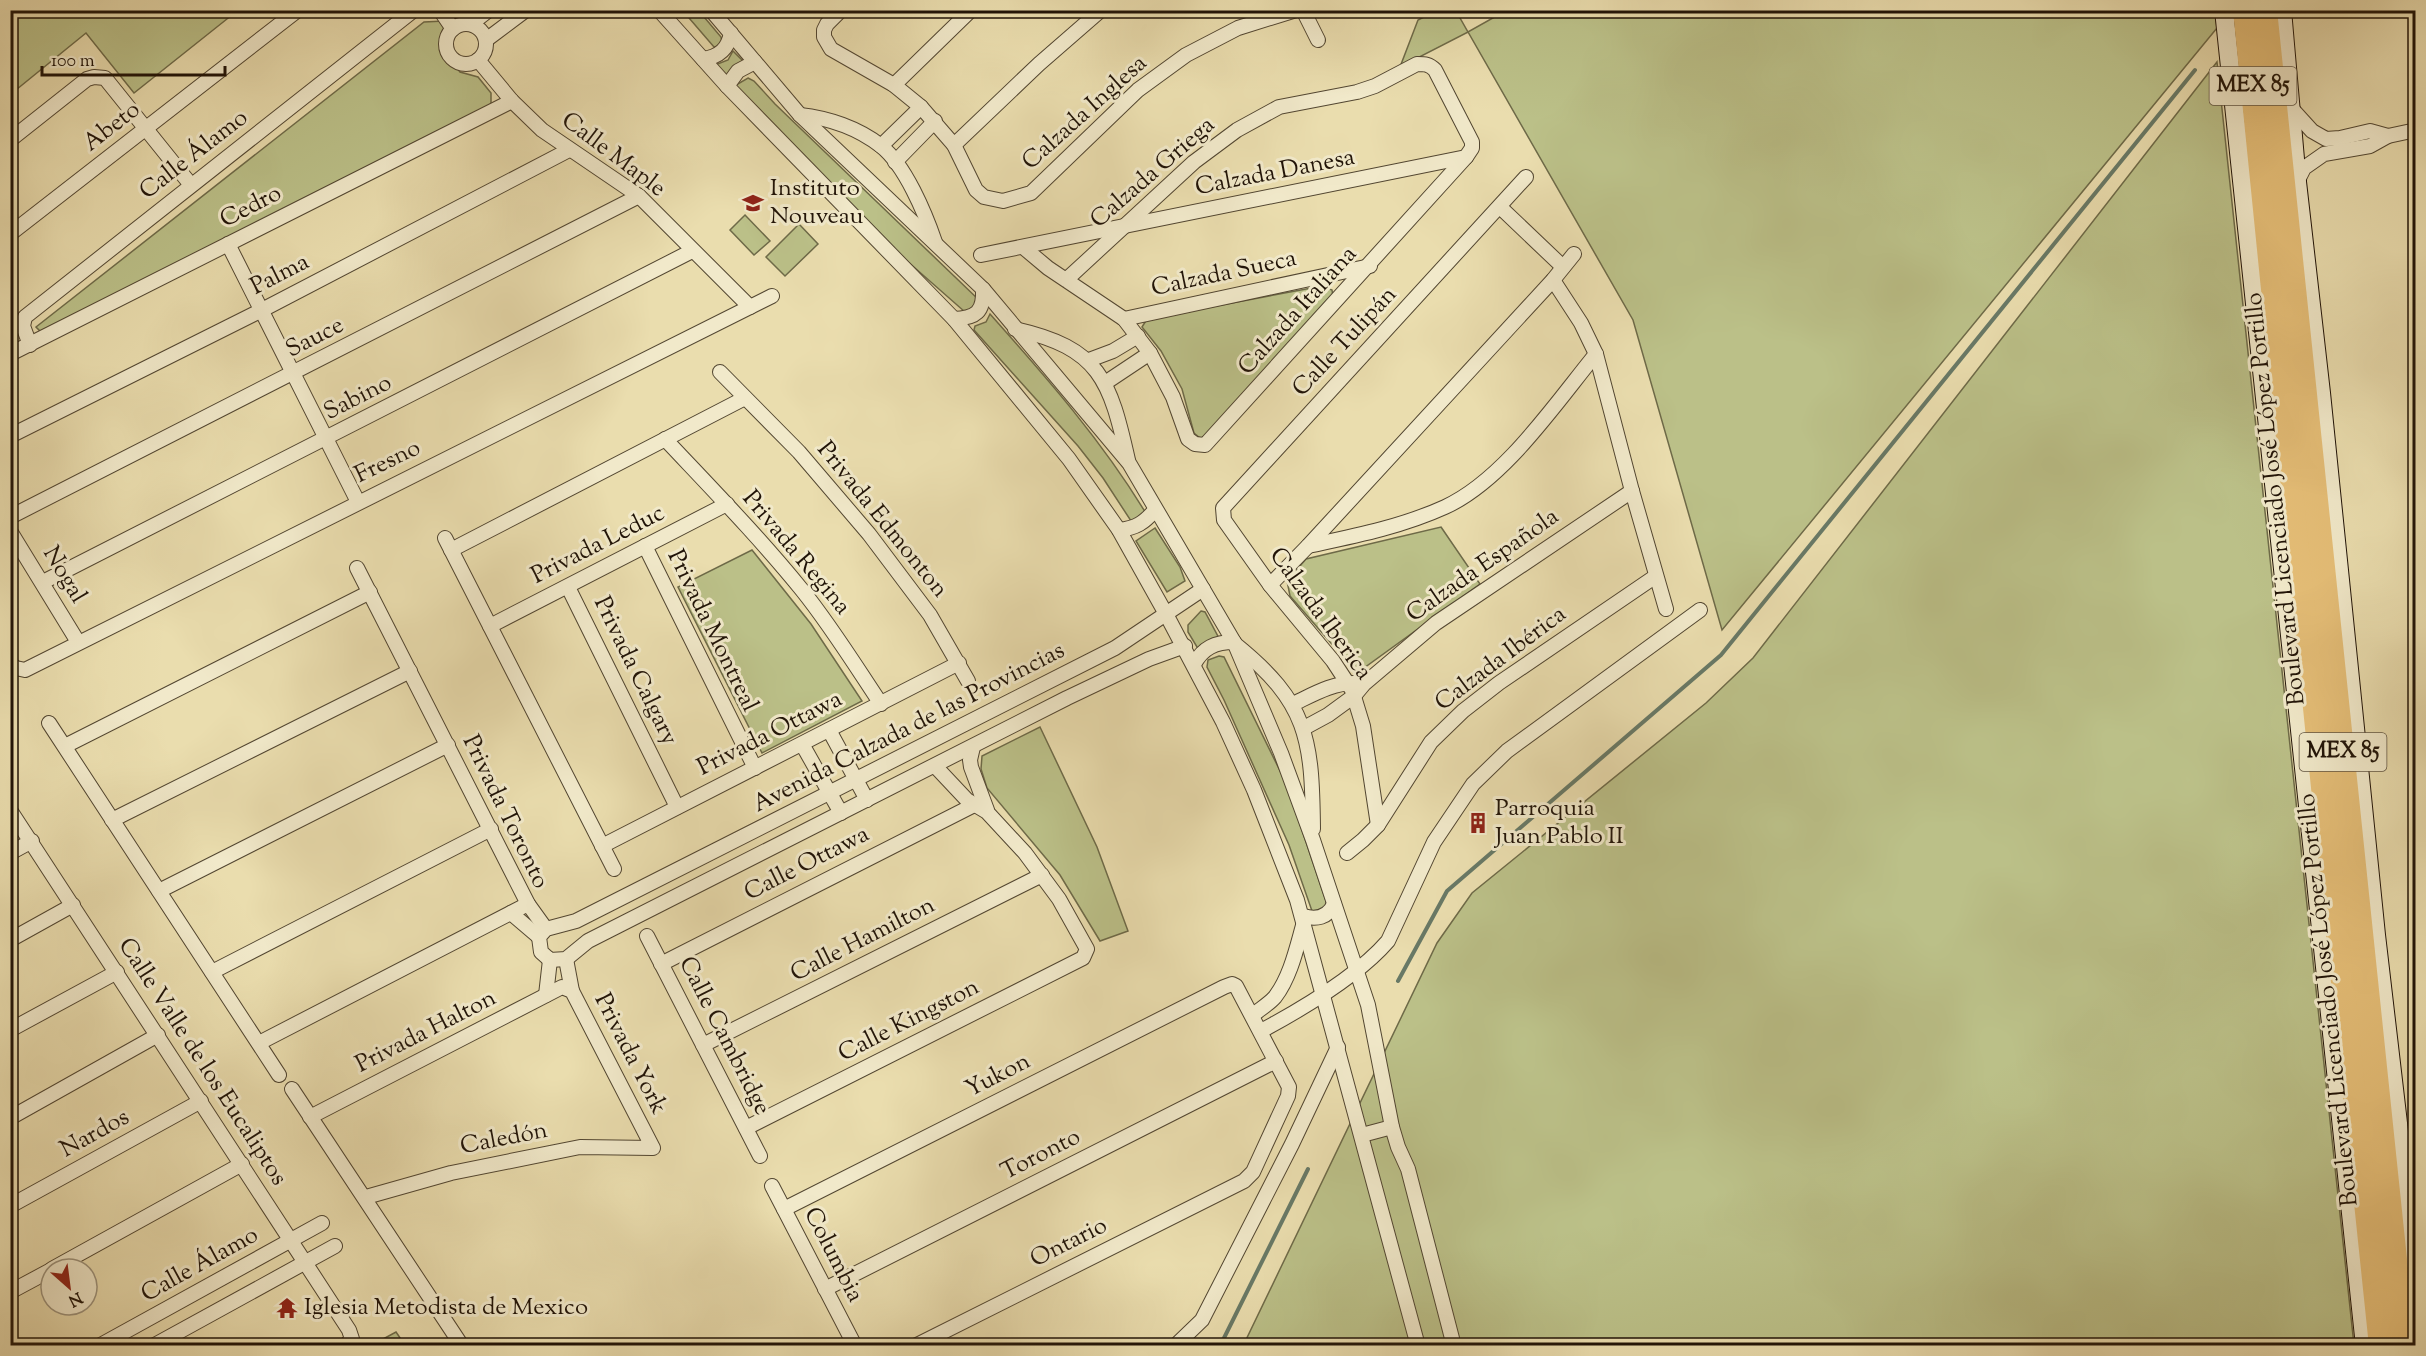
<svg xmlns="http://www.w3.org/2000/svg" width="2426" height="1356" font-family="'Sorts Mill Goudy',serif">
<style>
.green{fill:#bbc088;stroke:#6e6a48;stroke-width:1.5}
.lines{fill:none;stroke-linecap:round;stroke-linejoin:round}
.stream{stroke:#687966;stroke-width:4}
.street-casing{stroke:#524631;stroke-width:16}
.secondary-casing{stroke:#201307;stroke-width:20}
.highway-casing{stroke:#201307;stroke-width:26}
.street{stroke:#f1e9ca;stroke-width:14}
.secondary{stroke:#f1e9ca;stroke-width:18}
.highway{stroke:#e5be77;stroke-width:24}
.labels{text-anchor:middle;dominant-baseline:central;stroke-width:6;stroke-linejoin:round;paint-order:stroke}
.shield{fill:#f1e9ca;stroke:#5f5342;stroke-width:1.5}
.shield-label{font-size:22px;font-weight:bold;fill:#201307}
.street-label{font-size:24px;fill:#201307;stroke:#f1e9ca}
.poi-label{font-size:24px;fill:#201307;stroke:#f1e9ca;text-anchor:start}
</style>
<rect width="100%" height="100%" fill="#eaddae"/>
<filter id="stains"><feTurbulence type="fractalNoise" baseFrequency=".00333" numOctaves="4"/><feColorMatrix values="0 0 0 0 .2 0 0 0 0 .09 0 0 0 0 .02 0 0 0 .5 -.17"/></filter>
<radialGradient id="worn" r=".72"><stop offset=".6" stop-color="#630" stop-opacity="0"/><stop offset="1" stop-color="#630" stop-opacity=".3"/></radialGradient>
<g class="green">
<path d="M11 10H237V11L134 93 86 33 11 94Z"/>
<path d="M1438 10 1456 11 1468 32 1507 10H2215L2217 28 1722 630 1633 320 1468 32 1400 67 1418 20Z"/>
<path d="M683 11H699L721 37 722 42 719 46 714 47Z"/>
<path d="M444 21 443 49 460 72 478 77 491 93V104L483 110 43 334 36 327 424 22Z"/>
<path d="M733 51 745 63 725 76 715 65 728 60Z"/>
<path d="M2217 62 2354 1345 1243 1346 1437 943 1472 893 1706 703 1753 658Z"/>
<path d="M748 78 754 81 775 104 979 300 980 306 965 312 907 261 737 90 736 85Z"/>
<path d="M745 215 770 241 754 255 730 230Z"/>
<path d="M799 224 818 244 785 276 766 257Z"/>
<path d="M1322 286 1332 290 1333 297 1208 438H1200L1194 433 1182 389 1161 351 1142 327 1147 319Z"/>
<path d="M990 314C1047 378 1103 442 1147 515L1133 524 1103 478 1078 446 974 330 975 326 986 322Z"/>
<path d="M1441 527 1480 584 1357 673 1290 596 1287 581 1306 559Z"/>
<path d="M1155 528 1180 567 1185 581 1167 592 1136 541Z"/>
<path d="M752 550 811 624 862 701 762 753 678 587Z"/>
<path d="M1201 611 1205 612 1221 642 1200 652 1188 632V625Z"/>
<path d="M1219 656 1224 657 1286 783 1326 901 1327 909 1318 913 1312 911 1289 845 1224 700 1207 667 1208 660Z"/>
<path d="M1040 727 1097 847 1128 931 1100 941 1060 875 987 788 981 769 982 756Z"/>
<path d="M396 1332 405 1345H372Z"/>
</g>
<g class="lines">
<g class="stream">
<path d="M1398 981 1447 891 1721 655 2195 70"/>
<path d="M1218 1346 1224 1338 1308 1169"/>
</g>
<defs>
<g id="street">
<path d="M440 10 453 29"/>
<path d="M659 10 727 86 954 319 1069 459 1119 530 1166 614 1223 722 1254 790 1297 900 1418 1346"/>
<path d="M711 10 800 115 983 289 1129 463 1234 642 1281 753 1313 840 1368 1005 1392 1127 1398 1147 1408 1169 1454 1346"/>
<path d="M841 10 827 24 824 30V37L831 49 894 85 921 107 954 145 976 190 984 197 1003 201 1031 193 1138 90 1186 55 1238 28 1296 10"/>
<path d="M1303 10 1318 40"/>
<path d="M471 24 489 10"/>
<circle cx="466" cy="44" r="20"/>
<path d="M486 40 526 10"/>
<path d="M703 59C719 57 728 49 731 33"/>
<path d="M478 60 512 101 542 130 639 196 750 307"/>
<path d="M894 85 971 10"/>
<path d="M727 86 738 71 755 62"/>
<path d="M2292 109 2312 131 2326 139 2340 138 2370 131 2388 136"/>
<path d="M800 115C828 118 858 128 881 146 905 165 925 213 935 242"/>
<path d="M10 140 87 79 94 77 105 78 191 185"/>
<path d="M954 145 1039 64 1101 10"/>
<path d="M881 146 921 107"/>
<path d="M895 162 935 121"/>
<path d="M2297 182 2304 168 2324 154 2370 146 2388 136 2416 130"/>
<path d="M1500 207 1563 267"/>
<path d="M10 234 298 10"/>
<path d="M228 244 358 502"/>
<path d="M1023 247 1048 268 1124 319 1150 353 1173 397 1188 439 1195 444 1205 445 1466 157 1472 148V142L1435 70C1429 64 1425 64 1417 64L1375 86 1357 92 1279 107 1237 130 1194 162 1066 280"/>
<path d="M981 255 1466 157"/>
<path d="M1553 280 1581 323 1596 354 1632 491 1666 609"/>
<path d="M954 319C976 318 984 312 983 289"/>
<path d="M1124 319 1370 266"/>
<path d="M1015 329C1100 348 1110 380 1128 460"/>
<path d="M30 345 23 326 25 317 414 10"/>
<path d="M10 354 512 101"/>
<path d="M1089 360 1113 351 1138 336"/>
<path d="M720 372 799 452 869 534 930 615 968 681"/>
<path d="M1105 383 1150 353"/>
<path d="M10 436 262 310 569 150"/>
<path d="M665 439C712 489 759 537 802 590 831 626 855 665 881 704"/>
<path d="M10 517 639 196"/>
<path d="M1119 530C1136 528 1144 523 1155 510"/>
<path d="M10 531 78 642"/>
<path d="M445 538 614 869"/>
<path d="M645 546 755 768"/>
<path d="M1308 546C1355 536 1401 527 1445 507 1504 480 1555 404 1596 354"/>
<path d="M451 550 745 398"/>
<path d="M357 568 528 904 546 929"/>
<path d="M43 582 692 251"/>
<path d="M1270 585 1308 546 1553 280 1574 254"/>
<path d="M568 587 677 807"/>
<path d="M490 626 727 504"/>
<path d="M1235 644C1308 703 1312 738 1313 829"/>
<path d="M1185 646 1149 659 1067 698 588 941 566 959 550 960 541 952 539 937 546 929 576 921 1115 648 1203 589"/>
<path d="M10 664 16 668 25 670 772 296"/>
<path d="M1194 664C1203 648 1215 642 1234 642"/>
<path d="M1293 704C1312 695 1334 682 1356 683"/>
<path d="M49 723 279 1075"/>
<path d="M1304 728 1328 715 1354 696 1364 684 1436 623 1632 491"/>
<path d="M829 730 867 800"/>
<path d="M802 744 841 813"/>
<path d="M65 746 370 592"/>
<path d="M973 747 970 760 971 767 987 810"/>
<path d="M10 810 349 1330 352 1339 345 1346"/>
<path d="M112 820 410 671"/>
<path d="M1378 825 1363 726 1352 690 1333 661 1270 585 1224 520 1223 508 1526 177"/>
<path d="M602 846 959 663"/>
<path d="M10 853 32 841"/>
<path d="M1347 853 1363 840 1378 825 1431 742 1463 711 1499 683 1656 576"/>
<path d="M159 891 448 745"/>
<path d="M511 913 539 937"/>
<path d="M1303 916C1316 920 1328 918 1334 904"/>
<path d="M647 936 760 1156"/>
<path d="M10 940 73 905"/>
<path d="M566 959 572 991"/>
<path d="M661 964 980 802"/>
<path d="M212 972 491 829"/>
<path d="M546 995 550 960"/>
<path d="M1253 1015C1260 1009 1269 1004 1275 997 1291 976 1297 946 1304 922"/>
<path d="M10 1030 117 972"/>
<path d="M1261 1031C1302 1009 1357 977 1388 941L1434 842 1473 784 1507 751 1700 610"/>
<path d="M259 1043 528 904"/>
<path d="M703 1045 1042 875"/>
<path d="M292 1089 462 1346"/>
<path d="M310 1117 562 987 572 991 653 1148 580 1147 451 1173 366 1197"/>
<path d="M10 1118 158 1035"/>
<path d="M746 1128 1083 958 1087 949 1059 899 1025 853 987 812 967 800 935 766"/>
<path d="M1362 1135 1392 1127"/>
<path d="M772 1186 855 1346"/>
<path d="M10 1206 201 1101"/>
<path d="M784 1209 1224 987 1232 984 1236 986 1289 1087 1288 1096 1253 1172 1244 1181 915 1346"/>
<path d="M52 1269 242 1164"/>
<path d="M825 1289 1276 1061"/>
<path d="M10 1292 51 1270"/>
<path d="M99 1346 322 1223"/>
<path d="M153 1346 335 1246"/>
<path d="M1175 1346 1202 1320 1292 1144 1338 1047"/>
</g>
<g id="secondary">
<path d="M2224 10 2365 1346"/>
<path d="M2282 10 2297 182 2321 393 2376 935 2403 1166 2416 1293"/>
</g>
<g id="highway">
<path d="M2245 10 2331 867 2381 1346"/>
<path d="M2265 10 2404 1346"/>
</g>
</defs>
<use href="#street" class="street-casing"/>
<use href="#secondary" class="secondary-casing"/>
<use href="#highway" class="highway-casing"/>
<use href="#street" class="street"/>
<use href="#secondary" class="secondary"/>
<use href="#highway" class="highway"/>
</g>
<defs>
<symbol id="school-bare" viewBox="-9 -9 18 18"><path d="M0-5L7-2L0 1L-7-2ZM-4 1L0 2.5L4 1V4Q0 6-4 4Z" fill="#8f2418" stroke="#f1e9ca" stroke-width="2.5" paint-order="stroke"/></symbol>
<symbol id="building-bare" viewBox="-9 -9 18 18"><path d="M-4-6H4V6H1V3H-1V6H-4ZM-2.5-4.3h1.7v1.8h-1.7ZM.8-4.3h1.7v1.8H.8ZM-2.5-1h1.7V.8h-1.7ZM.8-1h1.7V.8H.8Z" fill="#8f2418" stroke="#f1e9ca" stroke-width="2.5" paint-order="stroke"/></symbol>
<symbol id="temple-bare" viewBox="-9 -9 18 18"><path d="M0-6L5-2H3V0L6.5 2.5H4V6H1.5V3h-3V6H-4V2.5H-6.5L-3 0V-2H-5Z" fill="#8f2418" stroke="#f1e9ca" stroke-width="2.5" paint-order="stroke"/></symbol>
</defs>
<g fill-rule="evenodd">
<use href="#school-bare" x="738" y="188" width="30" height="30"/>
<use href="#building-bare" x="1463" y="808" width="30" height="30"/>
<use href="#temple-bare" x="272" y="1293" width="30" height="30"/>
</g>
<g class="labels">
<g class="shield">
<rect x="2209.5" y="67" width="87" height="38" rx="4.5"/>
<rect x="2299.5" y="733" width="87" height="38" rx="4.5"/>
</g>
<g class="shield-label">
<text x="2253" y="86">MEX 85</text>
<text x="2343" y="752">MEX 85</text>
</g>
<g class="street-label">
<text transform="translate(1085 113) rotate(-42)">Calzada Inglesa</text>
<text transform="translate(112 127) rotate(-38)">Abeto</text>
<text transform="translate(194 155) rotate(-38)">Calle Álamo</text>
<text transform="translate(613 155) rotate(37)">Calle Maple</text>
<text transform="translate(1153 173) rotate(-41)">Calzada Griega</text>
<text transform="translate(1275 173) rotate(-11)">Calzada Danesa</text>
<text transform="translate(251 207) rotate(-27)">Cedro</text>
<text transform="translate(1224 274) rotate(-12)">Calzada Sueca</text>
<text transform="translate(280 275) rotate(-27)">Palma</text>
<text transform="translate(1298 311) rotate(-48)">Calzada Italiana</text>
<text transform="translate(315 338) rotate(-27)">Sauce</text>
<text transform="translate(1345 342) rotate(-47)">Calle Tulipán</text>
<text transform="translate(358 398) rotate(-27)">Sabino</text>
<text transform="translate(388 462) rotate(-26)">Fresno</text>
<text transform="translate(2276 499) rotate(-96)">Boulevard Licenciado José López Portillo</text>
<text transform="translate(882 520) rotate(51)">Privada Edmonton</text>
<text transform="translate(598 545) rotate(-27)">Privada Leduc</text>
<text transform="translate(796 553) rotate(50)">Privada Regina</text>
<text transform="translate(1483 566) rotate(-35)">Calzada Española</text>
<text transform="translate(64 575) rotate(59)">Nogal</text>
<text transform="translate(1320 614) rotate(54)">Calzada Iberica</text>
<text transform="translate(712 631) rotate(64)">Privada Montreal</text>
<text transform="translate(1501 659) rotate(-37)">Calzada Ibérica</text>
<text transform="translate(635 671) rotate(64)">Privada Calgary</text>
<text transform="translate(909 728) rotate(-27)">Avenida Calzada de las Provincias</text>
<text transform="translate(770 734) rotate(-27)">Privada Ottawa</text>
<text transform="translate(505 812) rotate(64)">Privada Toronto</text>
<text transform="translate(807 864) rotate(-27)">Calle Ottawa</text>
<text transform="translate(863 940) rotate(-27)">Calle Hamilton</text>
<text transform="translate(2329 1000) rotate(-96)">Boulevard Licenciado José López Portillo</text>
<text transform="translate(909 1021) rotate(-27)">Calle Kingston</text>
<text transform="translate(426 1032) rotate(-27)">Privada Halton</text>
<text transform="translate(724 1036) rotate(63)">Calle Cambridge</text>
<text transform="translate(630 1054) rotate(63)">Privada York</text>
<text transform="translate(202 1062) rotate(57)">Calle Valle de los Eucaliptos</text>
<text transform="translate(998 1076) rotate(-27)">Yukon</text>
<text transform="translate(95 1134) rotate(-29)">Nardos</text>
<text transform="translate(504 1139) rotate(-11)">Caledón</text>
<text transform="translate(1041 1155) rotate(-27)">Toronto</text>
<text transform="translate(1069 1243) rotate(-27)">Ontario</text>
<text transform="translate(833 1255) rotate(63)">Columbia</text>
<text transform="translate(200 1265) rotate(-29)">Calle Álamo</text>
</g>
<g class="poi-label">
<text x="770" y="189">Instituto<tspan x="770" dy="28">Nouveau</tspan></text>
<text x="1495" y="809">Parroquia<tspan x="1495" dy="28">Juan Pablo II</tspan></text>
<text x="304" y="1308">Iglesia Metodista de Mexico</text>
</g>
</g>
<rect width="2426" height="1356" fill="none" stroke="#eaddae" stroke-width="36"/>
<rect x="12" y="12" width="2402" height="1332" fill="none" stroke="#201307" stroke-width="3"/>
<rect x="18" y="18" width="2390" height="1320" fill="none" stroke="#201307" stroke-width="1.5"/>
<g transform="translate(69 1287) rotate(152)"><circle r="28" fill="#f1e9ca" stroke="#9d937c" stroke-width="1.5"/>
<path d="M0-4.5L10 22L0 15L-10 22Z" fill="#8f2418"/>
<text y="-9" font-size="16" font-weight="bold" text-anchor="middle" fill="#201307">N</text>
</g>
<path d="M42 66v9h183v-9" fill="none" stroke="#201307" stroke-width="3"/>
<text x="51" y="66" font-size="18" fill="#201307" stroke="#f1e9ca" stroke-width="4.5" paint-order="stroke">100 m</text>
<rect width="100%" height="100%" filter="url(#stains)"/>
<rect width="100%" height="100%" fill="url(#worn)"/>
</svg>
